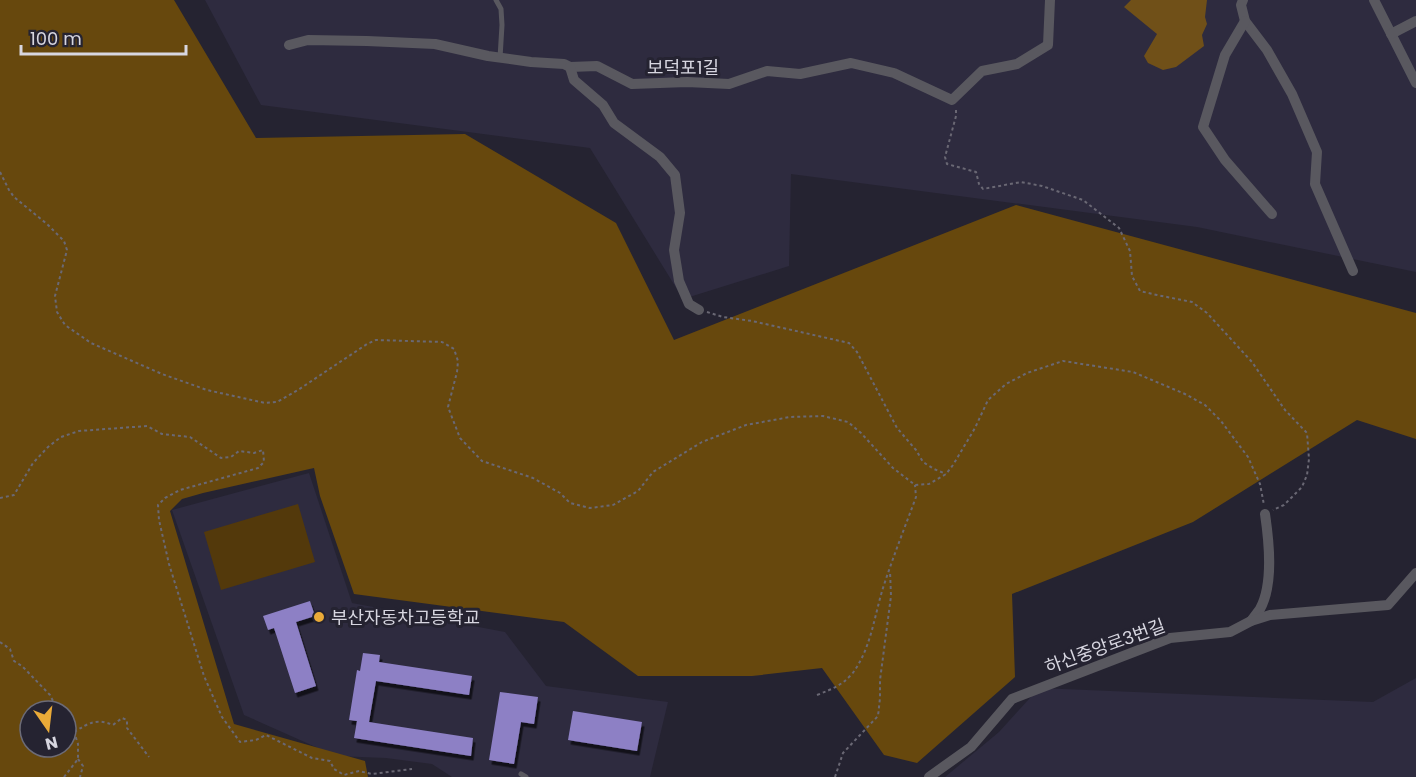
<svg xmlns="http://www.w3.org/2000/svg" width="1416" height="777" font-family="Poppins,'Noto Sans KR',sans-serif">
<style>
.built{fill:#2e2b3f}
.green{fill:#53390b}
.forest{fill:#67480d;fill-rule:evenodd}
.water{fill:#705018}
.building{fill:#8d80c5;filter:url(#shadow)}
.lines{fill:none;stroke-linecap:round;stroke-linejoin:round}
.path{stroke:#6a6874;stroke-width:2;stroke-dasharray:3 3;stroke-linecap:butt}
.service{stroke:#59585f;stroke-width:5}
.minor{stroke:#59585f;stroke-width:10}
.poi-dot{fill:#eaaa38;stroke:#252331;stroke-width:2}
.labels{text-anchor:middle;dominant-baseline:central;stroke-width:6;stroke-linejoin:round;paint-order:stroke}
.street-label{font-size:18px;fill:#d7d6e0;stroke:#252331}
.poi-label{font-size:18px;fill:#d7d6e0;stroke:#252331;text-anchor:start}
</style>
<defs>
<filter id="shadow"><feDropShadow dx="2.5" dy="4.5" stdDeviation="0" flood-color="#0009"/></filter>
</defs>
<rect width="100%" height="100%" fill="#252331"/>
<g class="built">
<path d="M205 0H1416V272L1197 227 791 174 789 266 683 299 590 148 261 105Z"/>
<path d="M309 473 352 603 505 632 546 686 668 702 650 777H452L432 764 386 758 336 756 244 715 172 510Z"/>
<path d="M1416 678V777H945L999 732 1039 688 1373 702Z"/>
</g>
<path class="green" d="M298 504 315 562 221 590 204 532Z"/>
<path class="forest" d="M0 0H174L256 138 465 134 616 223 674 340 1016 205 1416 313V439L1357 420 1193 522 1012 594 1015 677 917 763 884 755 822 668 752 676H638L564 622 354 594 320 496 314 468 203 493 182 499 170 511 234 724 365 761 368 777H0ZM30 711H66V747H30Z"/>
<path class="water" d="M1131 0H1207L1205 17 1207 24 1202 35 1204 46 1176 67 1163 70 1148 63 1144 56 1157 34 1124 7Z"/>
<g class="building">
<path d="M310 601 315 616 296 622 316 686 295 693 274 628 268 630 263 616Z"/>
<path d="M363 653 380 655 379 662 472 676 469 695 376 681 369 722 473 738 471 756 354 738 357 721 349 720 357 670 360 671Z"/>
<path d="M500 692 538 697 534 724 521 722 514 764 489 760Z"/>
<path d="M573 711 642 722 637 751 568 740Z"/>
</g>
<g class="lines">
<g class="path">
<path d="M956 110V116L945 157 947 164 976 172 979 184 983 189 1021 182 1042 186 1083 200 1119 228 1130 251 1132 276 1140 291 1157 295 1192 302 1207 313 1252 362 1285 410 1307 433 1309 459 1307 475 1302 487 1284 505 1273 510"/>
<path d="M0 172 9 190 14 197 47 224 64 241 67 250 55 296 57 312 65 325 91 343 162 374 207 390 265 403 277 402 298 390 367 344 376 340 442 342 454 349 458 361 457 372 448 407 460 438 482 461 533 478 560 493 570 503 590 508 613 505 638 491 653 472 702 442 746 425 790 417 823 416 848 422 861 433 893 468 915 485 929 484 946 474 953 465 975 428 988 400 1006 384 1027 373 1063 361 1133 372 1185 394 1205 405 1221 421 1248 457 1260 484 1264 505"/>
<path d="M707 312 723 317 752 321 849 343 857 352 897 428 916 450 923 462 934 469 946 474"/>
<path d="M0 498 14 495 33 463 48 447 61 437 79 431 147 426 162 434 190 437 221 458 231 457 239 451 254 453 263 450 264 462 258 468 180 490 165 498 158 505 159 520 169 564 204 676 222 717 240 742 256 740 266 735 312 758 330 761 334 769 344 775 359 771 372 774 412 769"/>
<path d="M0 642 10 649 14 661 22 666 50 695 58 711"/>
<path d="M817 695C832 689 841 686 852 674 871 649 874 617 883 588 893 557 905 527 916 497L915 485"/>
<path d="M74 732C89 723 96 718 113 725L122 718 127 720V728L149 757"/>
<path d="M78 759 83 766 80 777"/>
<path d="M64 777 78 759V744L74 732 66 725"/>
<path d="M835 777 843 753 878 716 880 698V680L891 596 890 571"/>
</g>
<g class="service">
<path d="M496 0 501 9 502 25 500 58"/>
<path d="M521 774 526 777"/>
</g>
<g class="minor">
<path d="M1243 0 1241 5 1245 21 1267 50 1292 94 1317 152 1315 184 1353 271"/>
<path d="M1374 0 1416 83"/>
<path d="M1245 21 1225 55 1203 127 1225 160 1272 214"/>
<path d="M1391 34 1416 21"/>
<path d="M289 45 308 40 367 41 435 44 488 56 531 62 564 64 570 67 597 66 632 84 687 82 729 84 767 71 800 74 851 63 894 73 952 100 982 71 1017 64 1048 45 1050 0"/>
<path d="M570 67 574 80 603 105 614 123 660 157 675 175 680 213 674 250 679 281 689 304 699 310"/>
<path d="M1251 621C1254 617 1257 613 1260 609 1274 584 1269 541 1265 514"/>
<path d="M929 777 971 747 1012 699 1170 638 1230 632 1251 621 1270 615 1388 605 1416 573"/>
</g>
</g>
<circle class="poi-dot" cx="319" cy="617" r="6"/>
<g class="labels">
<g class="street-label">
<text x="683" y="67">보덕포1길</text>
<text transform="translate(1105 646) rotate(-20)">하신중앙로3번길</text>
</g>
<g class="poi-label">
<text x="331" y="617">부산자동차고등학교</text>
</g>
</g>
<g transform="translate(48 729) rotate(166)"><circle r="28" fill="#252331" stroke="#6c6b77" stroke-width="1.5"/>
<path d="M0-4.5L10 22L0 15L-10 22Z" fill="#eaaa38"/>
<text y="-9" font-size="16" font-weight="bold" text-anchor="middle" fill="#d7d6e0">N</text>
</g>
<path d="M21 45v9h165v-9" fill="none" stroke="#d7d6e0" stroke-width="3"/>
<text x="30" y="45" font-size="18" fill="#d7d6e0" stroke="#252331" stroke-width="4.5" paint-order="stroke">100 m</text>
</svg>
